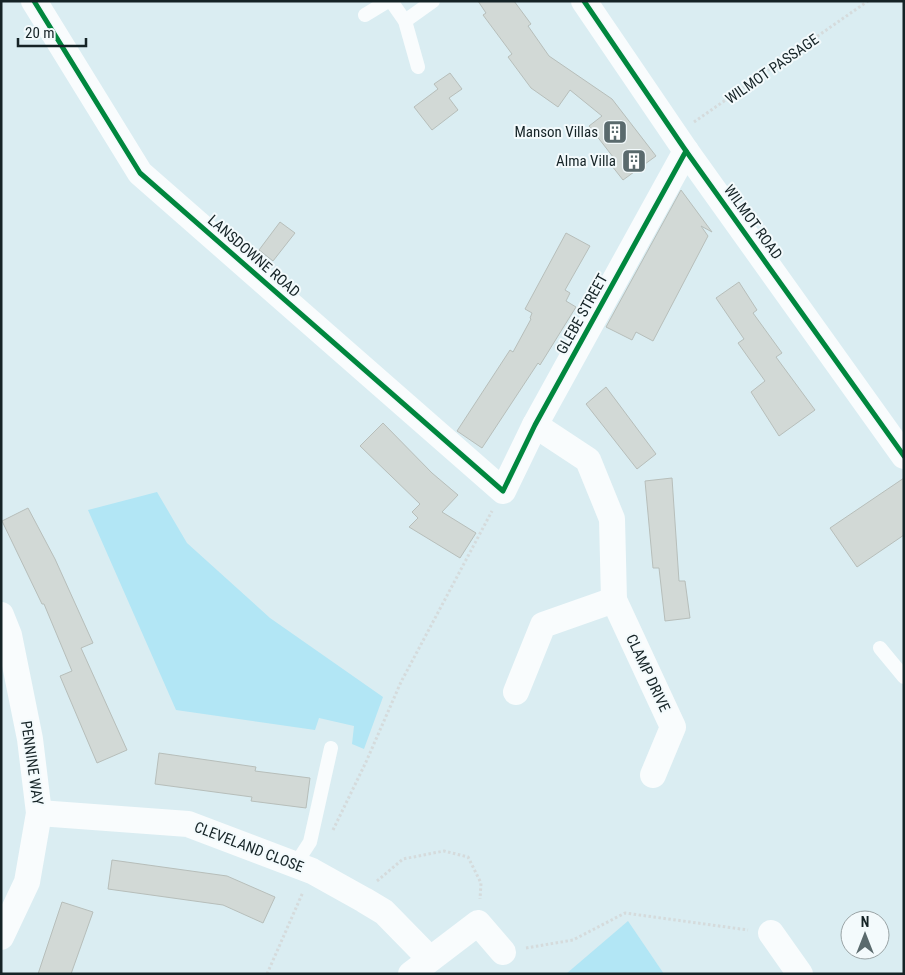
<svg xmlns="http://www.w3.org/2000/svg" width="905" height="975" font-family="'Roboto Condensed',sans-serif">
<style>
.green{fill:#b2e6f5}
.building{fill:#d2d9d6;stroke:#b7beba}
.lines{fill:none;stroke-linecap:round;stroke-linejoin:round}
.path{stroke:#d5dbdc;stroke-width:3;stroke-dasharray:2.5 2.5;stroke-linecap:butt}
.service{stroke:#f9fcfd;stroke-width:14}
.minor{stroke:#f9fcfd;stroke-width:26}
.cycleway-casing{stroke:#f3fafc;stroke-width:8}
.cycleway{stroke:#00873e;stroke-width:5}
.labels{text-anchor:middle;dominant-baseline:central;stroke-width:4;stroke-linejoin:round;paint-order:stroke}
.street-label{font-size:15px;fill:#152326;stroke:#f3fafc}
.poi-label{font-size:15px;fill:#152326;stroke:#f3fafc;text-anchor:end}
</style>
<rect width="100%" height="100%" fill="#daedf2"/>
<g class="green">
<path d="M157 492 187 543 270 618 383 697 364 749 352 744 354 726 319 718 315 730 176 710 88 510Z"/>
<path d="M628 921 664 974H566Z"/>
</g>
<g class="building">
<path d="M478 1H514L531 24 528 26 549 56 612 99 656 156 623 180 612 166 617 162 589 126 602 116 570 90 558 107 531 88 508 57 512 54 483 15 486 13Z"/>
<path d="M450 73 462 89 449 98 458 110 432 130 414 107 438 89 434 84Z"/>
<path d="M681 190 712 232 701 226 708 236 653 341 636 332 632 340 606 327Z"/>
<path d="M280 222 295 233 273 261 259 250Z"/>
<path d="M566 233 590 246 565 290 570 293 566 301 576 307 540 365 538 363 482 448 457 431 510 350 513 352 531 319 530 318 532 313 525 309Z"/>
<path d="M739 282 757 310 753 313 782 353 776 357 815 410 779 436 751 392 765 381 738 343 744 339 716 298Z"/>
<path d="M606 387 656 454 637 469 586 404Z"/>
<path d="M383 423 432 473 458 495 442 512 476 533 460 558 409 527 418 518 412 512 420 504 360 446Z"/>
<path d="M672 478 679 581H685L690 618 665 621 659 568H653L645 481Z"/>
<path d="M904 478V535L857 567 830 528Z"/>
<path d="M28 508 55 559 93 643 81 648 127 750 97 763 60 676 72 671 44 604H42L2 521Z"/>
<path d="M159 753 256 767 255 771 310 778 306 808 251 801 252 797 155 784Z"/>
<path d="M112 860 227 876 275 897 263 923 223 905 108 889Z"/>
<path d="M62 902 93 912 71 974H38Z"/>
</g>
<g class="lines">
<g class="path">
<path d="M694 122 868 1"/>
<path d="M333 830 366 762 401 682 492 511"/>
<path d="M377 881 403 859 444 851 468 857 481 883 480 899"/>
<path d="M526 948 573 940 625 913 748 930"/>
<path d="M267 974 303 892"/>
</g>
<g class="service">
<path d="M391 1 405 21 418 67"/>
<path d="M365 15 388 1"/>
<path d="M405 21 433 1"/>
<path d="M880 648 904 677"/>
<path d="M295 865 310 842 331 748"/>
</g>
<g class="minor">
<path d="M34 1 140 173 503 491 535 425 686 151"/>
<path d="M584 1 686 151 904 456"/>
<path d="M535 425 588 460 612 519 614 600 673 727 653 775"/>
<path d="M1 615 9 635 30 739 39 813 27 882 1 937"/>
<path d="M516 692 543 625 614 600"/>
<path d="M39 813 188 824 312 871 364 900 384 912 430 959"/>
<path d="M771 933 800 974"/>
<path d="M411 974 478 923 503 952"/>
</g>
<defs>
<g id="cycleway">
<path d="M34 1 140 173 503 491 535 425 686 151"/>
<path d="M584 1 686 151 904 456"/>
</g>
</defs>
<use href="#cycleway" class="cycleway-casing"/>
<use href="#cycleway" class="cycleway"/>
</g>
<defs>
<symbol id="building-square" viewBox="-11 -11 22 22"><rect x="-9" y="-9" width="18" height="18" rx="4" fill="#5a6a6d" stroke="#f3fafc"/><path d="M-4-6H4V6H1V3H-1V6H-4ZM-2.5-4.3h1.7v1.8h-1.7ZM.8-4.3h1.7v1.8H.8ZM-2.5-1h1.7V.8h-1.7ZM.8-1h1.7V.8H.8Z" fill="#fff"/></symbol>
</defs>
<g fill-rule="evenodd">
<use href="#building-square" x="601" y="118" width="28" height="28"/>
<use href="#building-square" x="620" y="147" width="28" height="28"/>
</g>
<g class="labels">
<g class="street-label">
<text transform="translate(772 69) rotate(-35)">WILMOT PASSAGE</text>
<text transform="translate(753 222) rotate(54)">WILMOT ROAD</text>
<text transform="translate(254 256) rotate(41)">LANSDOWNE ROAD</text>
<text transform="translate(582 314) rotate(-61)">GLEBE STREET</text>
<text transform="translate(648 673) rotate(65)">CLAMP DRIVE</text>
<text transform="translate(32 763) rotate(82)">PENNINE WAY</text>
<text transform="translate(249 847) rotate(21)">CLEVELAND CLOSE</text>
</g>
<g class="poi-label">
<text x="598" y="132">Manson Villas</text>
<text x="616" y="161">Alma Villa</text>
</g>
</g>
<rect width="905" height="975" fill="none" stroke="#152326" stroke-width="5"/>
<g transform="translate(865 935)"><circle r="24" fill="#f3fafc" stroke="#9aa4a6"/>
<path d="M0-4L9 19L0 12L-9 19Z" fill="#5a6a6d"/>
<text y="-8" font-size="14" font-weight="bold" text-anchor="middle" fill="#152326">N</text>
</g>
<path d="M18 38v8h68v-8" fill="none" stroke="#152326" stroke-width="2.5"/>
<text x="25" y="38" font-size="15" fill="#152326" stroke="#f3fafc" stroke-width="4" paint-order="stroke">20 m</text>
</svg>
